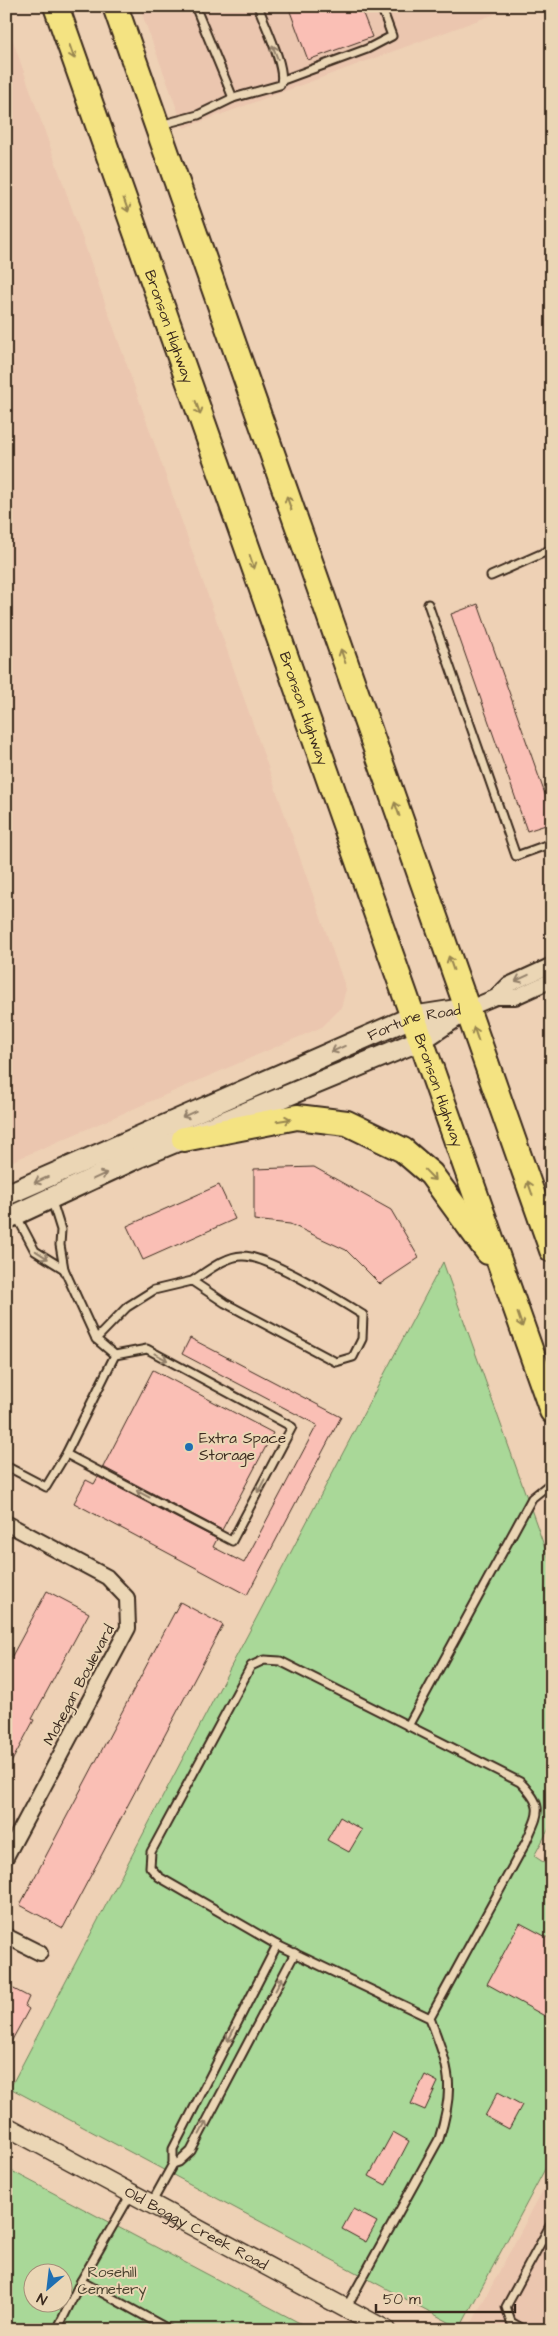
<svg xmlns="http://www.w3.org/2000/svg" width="558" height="2336" font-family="'Architects Daughter',sans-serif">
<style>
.built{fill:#ebc6af}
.green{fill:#a9d898;stroke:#72815b;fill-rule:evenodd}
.building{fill:#fabfb5;stroke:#3b2a1e}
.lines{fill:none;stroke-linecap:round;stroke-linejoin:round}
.service-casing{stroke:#3b2a1e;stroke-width:11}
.minor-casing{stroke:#3b2a1e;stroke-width:18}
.tertiary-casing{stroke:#3b2a1e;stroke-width:21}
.secondary-casing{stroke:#3b2a1e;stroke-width:24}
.trunk-casing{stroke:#3b2a1e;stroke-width:28}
.service{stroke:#ebd6b5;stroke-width:7}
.minor{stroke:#ebd6b5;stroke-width:14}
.tertiary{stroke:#ebd6b5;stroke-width:18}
.secondary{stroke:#ebd6b5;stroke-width:20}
.trunk{stroke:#f4e382;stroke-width:24}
.oneway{stroke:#988650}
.oneway2{stroke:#93806a}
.poi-dot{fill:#1f6fb2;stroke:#ebd6b5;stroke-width:2}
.labels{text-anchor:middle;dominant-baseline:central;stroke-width:4;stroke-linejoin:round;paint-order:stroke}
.street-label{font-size:15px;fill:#3b2a1e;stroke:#ebd6b5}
.poi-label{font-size:15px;fill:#3b2a1e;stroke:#ebd6b5;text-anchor:start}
.park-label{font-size:15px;fill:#4c4430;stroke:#ebd6b5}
</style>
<rect width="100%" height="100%" fill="#eed1b5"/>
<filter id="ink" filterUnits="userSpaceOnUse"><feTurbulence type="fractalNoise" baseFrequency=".02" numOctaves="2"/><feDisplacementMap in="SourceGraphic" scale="10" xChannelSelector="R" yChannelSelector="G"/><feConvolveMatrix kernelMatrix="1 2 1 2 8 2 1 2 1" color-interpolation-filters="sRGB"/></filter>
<g filter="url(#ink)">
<g class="built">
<path d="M139 6H517L184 128Z"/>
<path d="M6 21 346 989 341 1008 322 1027 6 1164Z"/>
<path d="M552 2173V2330H468Z"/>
</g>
<g class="green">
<path d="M443 1262 552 1568V1823L534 1856 552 1868V2156L460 2328 10 2088Z"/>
<path d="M6 2168 313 2330H6ZM32 2274H62V2304H32Z"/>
</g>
<g class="building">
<path d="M288 6H360L372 37 308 60Z"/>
<path d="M478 604 552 814V823L527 831 451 614Z"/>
<path d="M314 1167 391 1210 419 1258 380 1284 346 1250 290 1224 254 1220V1169Z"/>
<path d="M219 1185 235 1219 143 1260 127 1226Z"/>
<path d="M190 1338 341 1417 247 1595 74 1503 86 1480 94 1484 98 1477 217 1539 213 1547 244 1563 317 1425 182 1354Z"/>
<path d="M153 1370 273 1433 222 1530 103 1467Z"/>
<path d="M47 1591 89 1613 32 1719 34 1720 6 1772V1667Z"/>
<path d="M180 1602 223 1625 63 1928 20 1905Z"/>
<path d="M340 1817 362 1830 349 1852 327 1840Z"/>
<path d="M520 1923 552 1940V2020L487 1984Z"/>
<path d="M6 1985 29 1997 25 2006 29 2009 6 2051Z"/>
<path d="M425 2075 438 2082 425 2110 411 2104Z"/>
<path d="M498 2092 522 2105 509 2129 485 2116Z"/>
<path d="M393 2132 409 2141 386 2185 369 2176Z"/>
<path d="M353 2209 377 2222 366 2242 342 2229Z"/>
</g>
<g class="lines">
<defs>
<g id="service">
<path d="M283 80 367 49 392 36 381 6"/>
<path d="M233 98 280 85C288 71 264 23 258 6"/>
<path d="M160 125 198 115 233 98 195 6"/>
<path d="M491 576 552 549"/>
<path d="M428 604 516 856 552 843"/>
<path d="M16 1215 35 1251 64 1269 60 1245 61 1230 51 1198"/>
<path d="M96 1339 127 1307 154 1290 192 1281 225 1303 336 1362 353 1357 362 1339 363 1315C339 1300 269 1256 243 1256 227 1255 205 1273 192 1281"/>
<path d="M66 1454 232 1541 292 1427 147 1349 115 1355"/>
<path d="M6 1466 46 1487 66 1454 115 1355 96 1339 64 1269"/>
<path d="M408 1726 532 1498 552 1482"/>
<path d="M173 2164 179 2162 191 2151 295 1953"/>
<path d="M151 2204 173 2164V2149L277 1945"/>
<path d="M81 2281 170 2330"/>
<path d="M346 2308 439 2139C456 2085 449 2069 430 2018L277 1945 159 1877 150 1867 151 1852 251 1666 264 1660 280 1661 520 1782C545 1807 539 1812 526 1842L430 2018"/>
<path d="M57 2330 81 2281 131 2194"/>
<path d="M525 2330 511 2322 506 2307 552 2222"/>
</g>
<g id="minor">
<path d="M496 997 508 985 552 965"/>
<path d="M467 1009 496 997H515L552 980"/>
<path d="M6 1523 107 1577 127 1598 128 1628 6 1857"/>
<path d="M6 1936 40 1953"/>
</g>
<g id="tertiary">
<path id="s1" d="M6 2126 386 2330"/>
</g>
<g id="secondary">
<path id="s2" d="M6 1195 412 1017 463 1009"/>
<path d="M6 1219 139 1157 421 1040 467 1009"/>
</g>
<g id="trunk">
<path id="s3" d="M56 6 552 1411"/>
<path d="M115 6 552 1250"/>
<path d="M184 1139 297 1117 347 1123 403 1150 431 1174 488 1252"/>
</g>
</defs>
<use href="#service" class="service-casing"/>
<use href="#minor" class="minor-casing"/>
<use href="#tertiary" class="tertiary-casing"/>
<use href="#secondary" class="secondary-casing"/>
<use href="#trunk" class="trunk-casing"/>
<use href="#service" class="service"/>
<use href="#minor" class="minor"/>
<use href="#tertiary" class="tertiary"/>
<use href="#secondary" class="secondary"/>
<use href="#trunk" class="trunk"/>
</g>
<defs><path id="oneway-shaft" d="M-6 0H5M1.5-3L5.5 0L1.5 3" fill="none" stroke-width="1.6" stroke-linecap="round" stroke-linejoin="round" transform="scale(1.25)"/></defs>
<g class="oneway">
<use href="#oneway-shaft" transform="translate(72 52) rotate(71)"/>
<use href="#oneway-shaft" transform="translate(126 205) rotate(71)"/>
<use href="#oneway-shaft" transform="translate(198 408) rotate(71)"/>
<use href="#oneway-shaft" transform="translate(289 503) rotate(-109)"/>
<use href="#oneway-shaft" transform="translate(252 562) rotate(71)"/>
<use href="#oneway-shaft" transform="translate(343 656) rotate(-109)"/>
<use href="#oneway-shaft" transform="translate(397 809) rotate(-109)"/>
<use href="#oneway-shaft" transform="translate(451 963) rotate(-109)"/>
<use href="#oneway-shaft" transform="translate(476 1034) rotate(-109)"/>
<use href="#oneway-shaft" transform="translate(284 1120) rotate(-10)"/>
<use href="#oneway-shaft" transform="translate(430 1175) rotate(46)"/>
<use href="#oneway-shaft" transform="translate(530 1188) rotate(-109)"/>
<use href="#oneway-shaft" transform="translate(520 1320) rotate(71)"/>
</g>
<g class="oneway2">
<use href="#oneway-shaft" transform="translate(275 52) rotate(-111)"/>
<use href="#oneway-shaft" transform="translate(522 978) rotate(155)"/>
<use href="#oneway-shaft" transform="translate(338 1049) rotate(156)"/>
<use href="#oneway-shaft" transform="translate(189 1114) rotate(156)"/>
<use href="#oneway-shaft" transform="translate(100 1176) rotate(-25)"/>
<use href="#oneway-shaft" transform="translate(41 1180) rotate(156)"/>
<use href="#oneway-shaft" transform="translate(42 1255) rotate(33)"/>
<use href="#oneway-shaft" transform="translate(161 1357) rotate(28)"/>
<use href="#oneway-shaft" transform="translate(261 1486) rotate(118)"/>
<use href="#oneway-shaft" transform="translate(143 1494) rotate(-152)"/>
<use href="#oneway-shaft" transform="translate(279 1984) rotate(-62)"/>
<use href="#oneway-shaft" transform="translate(231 2035) rotate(117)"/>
<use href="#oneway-shaft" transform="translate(203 2128) rotate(-62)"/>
</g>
</g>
<circle class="poi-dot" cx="189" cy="1447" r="5"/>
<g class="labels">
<g class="street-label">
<text stroke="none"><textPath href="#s3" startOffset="340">Bronson Highway</textPath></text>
<text stroke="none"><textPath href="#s3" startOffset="745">Bronson Highway</textPath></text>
<text stroke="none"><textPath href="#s2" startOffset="444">Fortune Road</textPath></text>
<text stroke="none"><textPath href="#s3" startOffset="1150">Bronson Highway</textPath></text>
<text transform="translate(79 1685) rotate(-62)">Mohegan Boulevard</text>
<text stroke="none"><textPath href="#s1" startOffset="216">Old Boggy Creek Road</textPath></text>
</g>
<g class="poi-label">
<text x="199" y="1438">Extra Space<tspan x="199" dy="17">Storage</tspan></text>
</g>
<g class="park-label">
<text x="112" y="2272">Rosehill<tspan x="112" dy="17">Cemetery</tspan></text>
</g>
</g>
<rect width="558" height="2336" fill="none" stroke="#ebd6b5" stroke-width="25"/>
<rect x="12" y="12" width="533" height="2311" fill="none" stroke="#3b2a1e" stroke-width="2" filter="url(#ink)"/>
<g transform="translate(48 2288) rotate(208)"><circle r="24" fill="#ebd6b5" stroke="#a59179"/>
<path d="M0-4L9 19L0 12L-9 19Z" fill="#1f6fb2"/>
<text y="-8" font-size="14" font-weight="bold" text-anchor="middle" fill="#3b2a1e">N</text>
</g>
<path d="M376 2304v8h139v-8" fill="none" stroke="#3b2a1e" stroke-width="2.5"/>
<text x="383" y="2304" font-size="15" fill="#3b2a1e" stroke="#ebd6b5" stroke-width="4" paint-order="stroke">50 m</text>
</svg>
